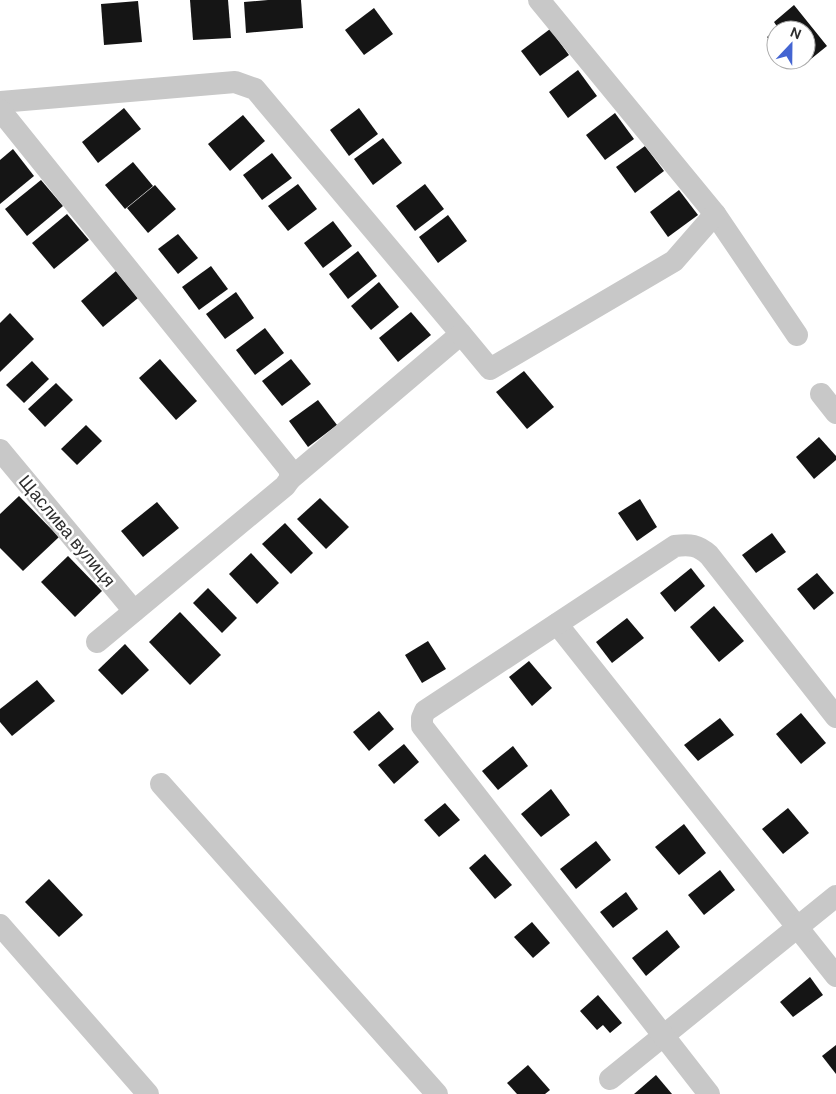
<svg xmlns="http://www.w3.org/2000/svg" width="836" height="1094" font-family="'DM Sans',sans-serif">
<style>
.building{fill:#151515}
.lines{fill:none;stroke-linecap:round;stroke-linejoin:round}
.minor{stroke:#c8c8c8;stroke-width:22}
.labels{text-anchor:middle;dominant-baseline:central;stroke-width:5;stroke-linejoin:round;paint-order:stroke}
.street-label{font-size:18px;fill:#2e2e2e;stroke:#fff}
</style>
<rect width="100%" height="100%" fill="#fff"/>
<g class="building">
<path d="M190 0H228L231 38 193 40Z"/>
<path d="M268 0H301L303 28 246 33 244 2Z"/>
<path d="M138 1 142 42 104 45 101 4Z"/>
<path d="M794 5 827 46 806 63 804 60 806 30H776V48L767 37 778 28 774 22Z"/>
<path d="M374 8 393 34 364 55 345 30Z"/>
<path d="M550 29 569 55 540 76 521 51Z"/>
<path d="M578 70 597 96 568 118 549 92Z"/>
<path d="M124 108 141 129 98 163 82 142Z"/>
<path d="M359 108 378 134 349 156 330 130Z"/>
<path d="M615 113 634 139 605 160 586 135Z"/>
<path d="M243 115 265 141 230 171 208 144Z"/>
<path d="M383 138 402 163 373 185 354 159Z"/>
<path d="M645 146 664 171 635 193 616 167Z"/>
<path d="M13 149 34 176 0 204V160Z"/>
<path d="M272 153 292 178 262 200 243 175Z"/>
<path d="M133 162 153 186 125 209 105 185Z"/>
<path d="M41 180 63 206 27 236 5 209Z"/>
<path d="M298 184 317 209 288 231 268 206Z"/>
<path d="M425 184 444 209 415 231 396 206Z"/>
<path d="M155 185 176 209 148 233 127 208Z"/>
<path d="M679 190 698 215 668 237 650 212Z"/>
<path d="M67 214 89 240 54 269 32 243Z"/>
<path d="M448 215 467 241 438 263 419 237Z"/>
<path d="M333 221 352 246 323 268 304 243Z"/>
<path d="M178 234 198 258 178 274 158 249Z"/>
<path d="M358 251 377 276 348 299 329 274Z"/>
<path d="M211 266 228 289 199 310 182 287Z"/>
<path d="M116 271 138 298 103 327 81 301Z"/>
<path d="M379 282 399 307 371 330 351 306Z"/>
<path d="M236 292 254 318 225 339 206 314Z"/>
<path d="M411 312 431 335 398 362 379 338Z"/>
<path d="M10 313 34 339 0 372V323Z"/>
<path d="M265 328 284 353 255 375 236 350Z"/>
<path d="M160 359 197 401 176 420 139 378Z"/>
<path d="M291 359 311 384 282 406 262 381Z"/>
<path d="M32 361 49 379 24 403 6 385Z"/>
<path d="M524 371 554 407 527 429 496 392Z"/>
<path d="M56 383 73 400 45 427 28 409Z"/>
<path d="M318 400 337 425 308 447 289 421Z"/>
<path d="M86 425 102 441 77 465 61 449Z"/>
<path d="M819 437 836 456V460L814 479 796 457Z"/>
<path d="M19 496 59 537 23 571 0 548V514Z"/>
<path d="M320 498 349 527 326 549 297 519Z"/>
<path d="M640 499 657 527 637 541 618 513Z"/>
<path d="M157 502 179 528 143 557 121 531Z"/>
<path d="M285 523 313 553 291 574 262 544Z"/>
<path d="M772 533 786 552 756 573 742 555Z"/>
<path d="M251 553 279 583 257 604 229 574Z"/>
<path d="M68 556 102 591 75 617 41 582Z"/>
<path d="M691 568 705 586 675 612 660 593Z"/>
<path d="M817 573 834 593 814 610 797 589Z"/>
<path d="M208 588 237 618 222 633 193 603Z"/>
<path d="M714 606 744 641 719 662 690 627Z"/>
<path d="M180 612 221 655 190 685 149 642Z"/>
<path d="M627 618 644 638 612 663 596 642Z"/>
<path d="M428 641 446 669 422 683 405 655Z"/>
<path d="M125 644 149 670 122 695 98 670Z"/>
<path d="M529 661 552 688 532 706 509 677Z"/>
<path d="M37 680 55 701 12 736 0 722V709Z"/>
<path d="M379 711 394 729 369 751 353 732Z"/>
<path d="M801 713 826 743 801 764 776 734Z"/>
<path d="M720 718 734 735 698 761 684 745Z"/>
<path d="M404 744 419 762 394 784 378 765Z"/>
<path d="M513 746 528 766 498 790 482 771Z"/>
<path d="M551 789 570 815 541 837 521 814Z"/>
<path d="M445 803 460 820 439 837 424 820Z"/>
<path d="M788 808 809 833 783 854 762 829Z"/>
<path d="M684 824 706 853 679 875 655 847Z"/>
<path d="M596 841 611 860 576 889 560 869Z"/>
<path d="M485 854 512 885 495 899 469 868Z"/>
<path d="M720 870 735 890 704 915 688 895Z"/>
<path d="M49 879 83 915 59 937 25 902Z"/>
<path d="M626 892 638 909 613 928 600 912Z"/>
<path d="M532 922 550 943 533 958 514 937Z"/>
<path d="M667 930 680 947 646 976 632 958Z"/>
<path d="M810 977 823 995 793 1017 780 1002Z"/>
<path d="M598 995 622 1023 610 1033 603 1025 597 1030 580 1011Z"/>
<path d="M836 1045V1074L822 1056Z"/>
<path d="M528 1065 550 1090 545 1094H517L507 1083Z"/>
<path d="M656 1075 672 1094H634Z"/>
</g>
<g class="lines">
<g class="minor">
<path d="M539 0 715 214 797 335"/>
<path d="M0 102 235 82 255 89 461 334 290 479"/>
<path d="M0 110 290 470V479L285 486 97 642"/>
<path d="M461 334 490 369 674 261 715 214"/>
<path d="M821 394 836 413"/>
<path d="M0 450 134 611"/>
<path d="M557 624 836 976"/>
<path d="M161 784 437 1094"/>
<path d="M0 925 148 1094"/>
<path d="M610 1079 836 896"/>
<path d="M709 1094 422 726V718L425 711 675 546C690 544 698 545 709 555L836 717"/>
</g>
</g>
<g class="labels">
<g class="street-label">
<text transform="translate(67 531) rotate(50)">Щаслива вулиця</text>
</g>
</g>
<g transform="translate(791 45) rotate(22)"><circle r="24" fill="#ffffff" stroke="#ababab"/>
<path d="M0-4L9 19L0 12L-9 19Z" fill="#4465d2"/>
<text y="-8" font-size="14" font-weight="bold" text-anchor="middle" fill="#2e2e2e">N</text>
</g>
</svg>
